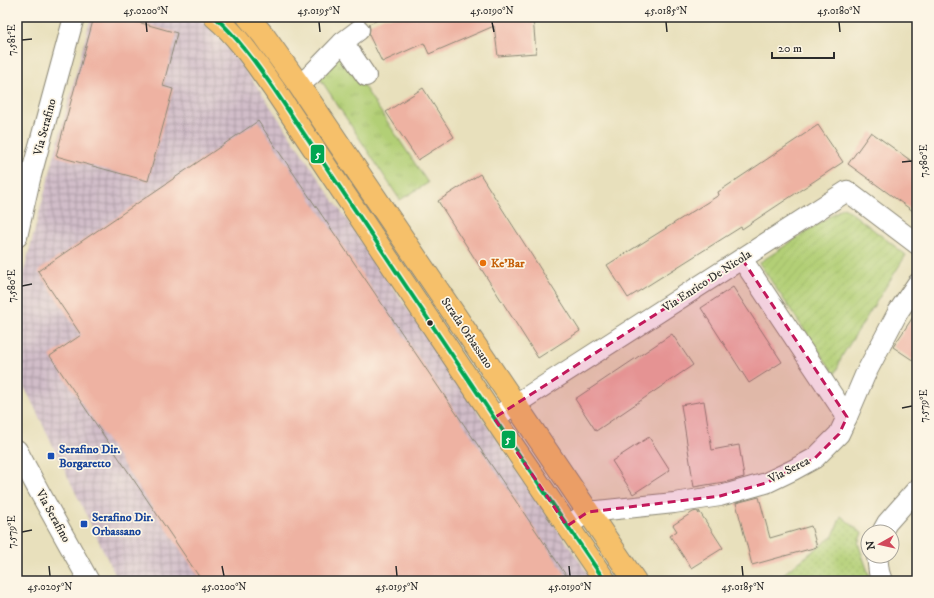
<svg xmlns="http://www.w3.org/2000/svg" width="934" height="598" font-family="'IM FELL DW Pica',serif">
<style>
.industrial{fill:url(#industrial-grid)}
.grass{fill:url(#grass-tufts);stroke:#6e7d50}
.park{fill:url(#park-dots);stroke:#6e7d50}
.garden{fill:url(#garden-furrows);stroke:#6e7d50}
.building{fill:#eeb2a2}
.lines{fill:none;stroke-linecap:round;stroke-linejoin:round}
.minor-casing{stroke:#8a8674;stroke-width:22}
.primary-casing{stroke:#8a8674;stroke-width:24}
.minor{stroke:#fff;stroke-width:20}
.primary{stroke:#f6c06b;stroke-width:22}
.bus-1-casing{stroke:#fcf5e5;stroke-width:7}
.bus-1{stroke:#00a651;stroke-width:4}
.marked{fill:#c2185b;fill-opacity:0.2;stroke:#c2185b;stroke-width:3;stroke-dasharray:8 5;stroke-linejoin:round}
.ticks{fill:none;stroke:#2b2b2b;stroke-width:1.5}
.food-dot{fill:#e8710a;stroke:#fcf5e5;stroke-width:1.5}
.bus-dot{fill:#2b2b2b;stroke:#fcf5e5;stroke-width:1.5}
.transit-dot{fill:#1a4fb4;stroke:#fcf5e5;stroke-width:1.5}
.labels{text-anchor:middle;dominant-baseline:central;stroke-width:3.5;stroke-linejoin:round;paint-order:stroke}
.street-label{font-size:12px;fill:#2b2b2b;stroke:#fcf5e5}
.food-label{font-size:12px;font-weight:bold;fill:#c56008;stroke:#fcf5e5;text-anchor:start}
.transit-label{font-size:12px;font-weight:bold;fill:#164399;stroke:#fcf5e5;text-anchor:start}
.line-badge{stroke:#fcf5e5;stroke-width:1.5}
.badge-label{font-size:11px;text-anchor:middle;font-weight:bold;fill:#fff}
.neatline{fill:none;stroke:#2b2b2b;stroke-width:1.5}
.ticks-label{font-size:10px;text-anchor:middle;fill:#2b2b2b}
</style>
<defs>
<pattern id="industrial-grid" width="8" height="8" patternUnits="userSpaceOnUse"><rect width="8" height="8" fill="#d1bdc9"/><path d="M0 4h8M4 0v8" fill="none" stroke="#aa9aa3"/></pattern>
<pattern id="grass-tufts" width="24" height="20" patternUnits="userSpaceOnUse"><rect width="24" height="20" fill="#b2cf76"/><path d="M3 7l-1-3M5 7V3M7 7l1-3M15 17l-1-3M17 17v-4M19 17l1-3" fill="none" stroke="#99b266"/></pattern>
<pattern id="park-dots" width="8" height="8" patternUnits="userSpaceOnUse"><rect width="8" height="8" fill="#b2cf76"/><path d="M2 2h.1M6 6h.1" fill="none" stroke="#99b266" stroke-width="1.8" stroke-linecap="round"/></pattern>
<pattern id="garden-furrows" width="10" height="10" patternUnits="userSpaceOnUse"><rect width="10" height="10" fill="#b2cf76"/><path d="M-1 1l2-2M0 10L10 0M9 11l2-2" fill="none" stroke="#99b266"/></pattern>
</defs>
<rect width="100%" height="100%" fill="#fcf5e5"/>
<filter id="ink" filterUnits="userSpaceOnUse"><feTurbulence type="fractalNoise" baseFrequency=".025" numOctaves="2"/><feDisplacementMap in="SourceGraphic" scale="8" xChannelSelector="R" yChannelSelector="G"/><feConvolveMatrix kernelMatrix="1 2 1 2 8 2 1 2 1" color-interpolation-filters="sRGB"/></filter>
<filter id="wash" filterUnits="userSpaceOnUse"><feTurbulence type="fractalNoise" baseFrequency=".012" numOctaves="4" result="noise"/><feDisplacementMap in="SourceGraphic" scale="16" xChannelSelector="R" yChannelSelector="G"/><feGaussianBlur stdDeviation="0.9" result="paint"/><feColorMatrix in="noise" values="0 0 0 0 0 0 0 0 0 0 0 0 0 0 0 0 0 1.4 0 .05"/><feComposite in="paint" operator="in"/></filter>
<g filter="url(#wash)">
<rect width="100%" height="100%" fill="#e8e0bc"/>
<path class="industrial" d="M91 17H197L215 33 236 58 258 88 361 241 593 581H118L29 396 17 376V297Z"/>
<path class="grass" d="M341 52 428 183 400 200 319 77Z"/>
<path class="park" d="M841 516 862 533 858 543 871 581H774L833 536Z"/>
<path class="garden" d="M844 207 906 255 842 356 835 375 759 263Z"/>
<g id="blocks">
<g class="building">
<path d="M94 17H120L177 33 163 86 173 89 148 181 56 156Z"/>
<path d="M384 17H533L536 53 498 56 494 26 429 54 424 43 382 62 369 35 370 29 369 24Z"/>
<path d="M423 88 454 137 418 160 386 112Z"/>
<path d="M258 121 570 581H202L50 356 81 335 38 271Z"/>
<path d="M818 125 843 162 742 229 741 227 628 298 607 265 719 195 718 192Z"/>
<path d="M871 132 917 165V214L848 164Z"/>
<path d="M480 174 580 331 538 358 438 201Z"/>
<path d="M733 287 782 362 749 383 701 308Z"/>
<path d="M917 311V363L893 347Z"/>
<path d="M672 334 693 365 596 431 575 399Z"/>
<path d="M704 401 712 450 739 445 744 477 730 481 694 487 681 405Z"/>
<path d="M649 437 670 470 633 494 612 461Z"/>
<path d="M759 497 770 538 811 526 817 547 752 565 736 503Z"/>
<path d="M697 511 699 514V511L723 548 691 568 670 536 677 531 673 525 693 512Z"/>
</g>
</g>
</g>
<g filter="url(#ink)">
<use href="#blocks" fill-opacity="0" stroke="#8a8674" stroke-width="1"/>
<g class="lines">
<defs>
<g id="minor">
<path d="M343 42 366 76"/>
<path d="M299 85 310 76 343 42 359 30"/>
<path d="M17 237 30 179 74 17"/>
<path d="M742 259 847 417"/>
<path d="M494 418 847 191 917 244"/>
<path d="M17 450 40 493 89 581"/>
<path d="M567 526 588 512 674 503 720 496 766 483 793 470 815 458 839 434 847 417 865 375 898 312 917 284"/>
<path d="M882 532 887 523 917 489"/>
<path d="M877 556 879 572 882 581"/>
</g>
<g id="primary">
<path d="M215 17C239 37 256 64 274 89L507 437 605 581"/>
<path d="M248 17 264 36 299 85 635 581"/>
</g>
</defs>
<use href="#minor" class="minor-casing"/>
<use href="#primary" class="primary-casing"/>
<use href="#minor" class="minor"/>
<use href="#primary" class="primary"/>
<defs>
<path id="bus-1" d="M215 17C238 38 256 63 274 89L507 437 605 581"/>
</defs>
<use href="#bus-1" class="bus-1-casing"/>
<use href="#bus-1" class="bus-1"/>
</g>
</g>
<path class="marked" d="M742 259 847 417 839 434 815 458 766 483 720 496 588 512 567 526 494 418Z"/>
<path class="ticks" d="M146 22 147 32M319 22 320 32M492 22 494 32M666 22 667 32M839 22 840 32M22 40 32 39M902 162 912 161M22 286 32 284M902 408 912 406M22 532 32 530M49 566 50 576M222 566 224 576M396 566 397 576M569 566 570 576M742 566 743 576"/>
<circle class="food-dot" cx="483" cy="263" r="4"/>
<circle class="bus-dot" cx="430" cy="323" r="3.5"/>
<g class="transit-dot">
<rect x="47" y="452" width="8" height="8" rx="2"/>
<rect x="80" y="520" width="8" height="8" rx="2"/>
</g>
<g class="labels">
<g class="street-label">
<text transform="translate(45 127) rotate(-75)">Via Serafino</text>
<text transform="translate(707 281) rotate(-33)">Via Enrico De Nicola</text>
<text transform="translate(467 333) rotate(56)">Strada Orbassano</text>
<text transform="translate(789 470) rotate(-27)">Via Serea</text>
<text transform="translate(53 516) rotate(61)">Via Serafino</text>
</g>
<g class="food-label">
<text x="491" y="263">Ke'Bar</text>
</g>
<g class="transit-label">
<text x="59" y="449">Serafino Dir.<tspan x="59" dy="14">Borgaretto</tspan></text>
<text x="92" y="517">Serafino Dir.<tspan x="92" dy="14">Orbassano</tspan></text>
</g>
</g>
<g class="line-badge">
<rect x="310" y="144" width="15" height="20" rx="4" fill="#00a651"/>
<rect x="501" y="430" width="15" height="19" rx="4" fill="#00a651"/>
</g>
<g class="badge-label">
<text x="318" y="158">5</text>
<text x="508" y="443">5</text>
</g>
<rect width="934" height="598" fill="none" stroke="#fcf5e5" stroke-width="44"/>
<g transform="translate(880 544) rotate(262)"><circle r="19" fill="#fcf5e5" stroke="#a8a49b"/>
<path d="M0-3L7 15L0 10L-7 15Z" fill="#d1495b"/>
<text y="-6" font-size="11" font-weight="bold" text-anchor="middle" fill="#2b2b2b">N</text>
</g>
<path d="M772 52v6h62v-6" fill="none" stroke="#2b2b2b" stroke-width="2"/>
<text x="778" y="52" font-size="12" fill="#2b2b2b" stroke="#fcf5e5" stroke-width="3" paint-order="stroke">20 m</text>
<rect x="22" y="22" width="890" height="554" class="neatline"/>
<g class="ticks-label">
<text x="146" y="14">45.0200°N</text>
<text x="319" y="14">45.0195°N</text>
<text x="492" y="14">45.0190°N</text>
<text x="666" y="14">45.0185°N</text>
<text x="839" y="14">45.0180°N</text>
<text transform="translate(11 40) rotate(-90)" y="4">7.581°E</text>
<text transform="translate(923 161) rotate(-90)" y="4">7.580°E</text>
<text transform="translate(11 286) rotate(-90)" y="4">7.580°E</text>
<text transform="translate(923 406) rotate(-90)" y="4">7.579°E</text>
<text transform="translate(11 532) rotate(-90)" y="4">7.579°E</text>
<text x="50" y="590">45.0205°N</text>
<text x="224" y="590">45.0200°N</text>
<text x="397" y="590">45.0195°N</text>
<text x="570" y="590">45.0190°N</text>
<text x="743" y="590">45.0185°N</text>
</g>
</svg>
